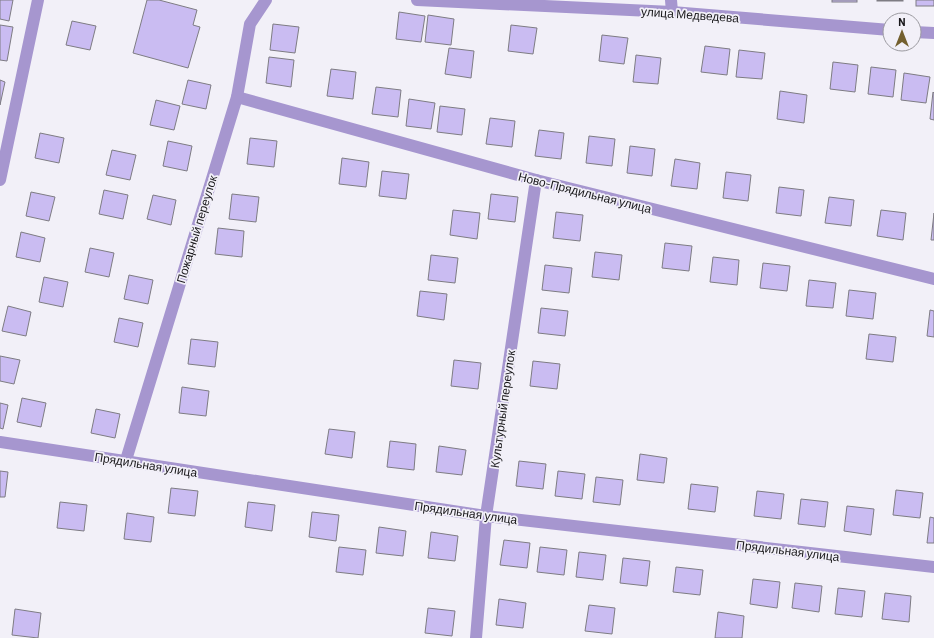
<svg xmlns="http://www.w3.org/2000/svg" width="934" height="638" font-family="Barlow,sans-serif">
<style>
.building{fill:#cabcf2;stroke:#7e7c83}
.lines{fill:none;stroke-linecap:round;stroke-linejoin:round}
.minor{stroke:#a696cf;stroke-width:12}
.labels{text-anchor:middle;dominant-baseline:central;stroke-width:3.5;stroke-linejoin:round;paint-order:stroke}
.street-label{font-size:12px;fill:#19181b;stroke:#f2f0f8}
</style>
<rect width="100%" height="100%" fill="#f2f0f8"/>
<g class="building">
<path d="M0 0H13L9 21 0 19Z"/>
<path d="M147 0H159L197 10 193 25 200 27 188 68 133 53Z"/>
<rect x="832" y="0" width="25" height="2"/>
<rect x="877" y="0" width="26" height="1"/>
<rect x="916" y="0" width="18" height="6"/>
<path d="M399 12 425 16 421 42 396 39Z"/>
<path d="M428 15 454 19 451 45 425 42Z"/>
<path d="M72 21 96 26 90 50 66 45Z"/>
<path d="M273 24 299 27 295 53 270 50Z"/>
<path d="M0 25 13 27 7 61 0 60Z"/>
<path d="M511 25 537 28 533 54 508 51Z"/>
<path d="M602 35 628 38 624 64 599 61Z"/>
<path d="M705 46 730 49 727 75 701 72Z"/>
<path d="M449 48 474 51 471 78 445 74Z"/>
<path d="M739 50 765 53 762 79 736 77Z"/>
<path d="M636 55 661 58 658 84 633 82Z"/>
<path d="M269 57 294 60 291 87 266 83Z"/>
<path d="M833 62 858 65 855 92 830 89Z"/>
<path d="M871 67 896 70 893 97 868 94Z"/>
<path d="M331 69 356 72 353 99 327 96Z"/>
<path d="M904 73 930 77 926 103 901 100Z"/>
<path d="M0 80 5 82 0 105Z"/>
<path d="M188 80 211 85 206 109 182 104Z"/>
<path d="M376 87 401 90 398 117 372 114Z"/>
<path d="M780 91 807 95 804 123 777 119Z"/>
<path d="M933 92 934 93V120L930 119Z"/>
<path d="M409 99 435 103 431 129 406 126Z"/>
<path d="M156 100 180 106 174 130 150 125Z"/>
<path d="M440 106 465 109 462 135 437 132Z"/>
<path d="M490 118 515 121 512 147 486 144Z"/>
<path d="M539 130 564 133 561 159 535 156Z"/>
<path d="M40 133 64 138 59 163 35 158Z"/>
<path d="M589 136 615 139 612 166 586 163Z"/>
<path d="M250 138 277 141 274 167 247 164Z"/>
<path d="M168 141 192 146 187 171 163 166Z"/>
<path d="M630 146 655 149 652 176 627 173Z"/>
<path d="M112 150 136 155 130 180 106 175Z"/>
<path d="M342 158 369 162 366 187 339 184Z"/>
<path d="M675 159 700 163 697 189 671 186Z"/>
<path d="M382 171 409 174 406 199 379 196Z"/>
<path d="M726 172 751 175 748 201 723 198Z"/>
<path d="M779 187 804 190 801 216 776 213Z"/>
<path d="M104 190 128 195 123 219 99 214Z"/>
<path d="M31 192 55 197 49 221 26 216Z"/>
<path d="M232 194 259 197 256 222 229 219Z"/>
<path d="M491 194 518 197 515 222 488 219Z"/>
<path d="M153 195 176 200 171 225 147 219Z"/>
<path d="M829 197 854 200 851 226 825 223Z"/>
<path d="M453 210 480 213 477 239 450 235Z"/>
<path d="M881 210 906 213 903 240 877 236Z"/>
<path d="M556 212 583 215 580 241 553 238Z"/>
<path d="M934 213V240H931Z"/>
<path d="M218 228 244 231 242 257 215 254Z"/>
<path d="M21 232 45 238 40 262 16 257Z"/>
<path d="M665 243 692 246 689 271 662 268Z"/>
<path d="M90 248 114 253 109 277 85 272Z"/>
<path d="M595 252 622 255 619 280 592 277Z"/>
<path d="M431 255 458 258 455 283 428 280Z"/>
<path d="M713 257 739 260 737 285 710 282Z"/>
<path d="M763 263 790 266 787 291 760 288Z"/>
<path d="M545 265 572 268 569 293 542 290Z"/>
<path d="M129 275 153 280 148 304 124 299Z"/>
<path d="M44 277 68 282 63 307 39 302Z"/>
<path d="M809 280 836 283 833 308 806 306Z"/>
<path d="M849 290 876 293 873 319 846 316Z"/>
<path d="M420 291 447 294 444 320 417 316Z"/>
<path d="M8 306 31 312 26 336 2 331Z"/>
<path d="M541 308 568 311 565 336 538 333Z"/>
<path d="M930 310 934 311V337L927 336Z"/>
<path d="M119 318 143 323 138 347 114 342Z"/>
<path d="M869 334 896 337 893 362 866 359Z"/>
<path d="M191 339 218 342 215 367 188 364Z"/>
<path d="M0 356 20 360 14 384 0 381Z"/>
<path d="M454 360 481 363 478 389 451 386Z"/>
<path d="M533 361 560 364 557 389 530 386Z"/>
<path d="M182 387 209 391 206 416 179 413Z"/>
<path d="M22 398 46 403 41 427 17 422Z"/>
<path d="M0 403 8 405 3 429 0 428Z"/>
<path d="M96 409 120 414 115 438 91 433Z"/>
<path d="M329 429 355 432 352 458 325 454Z"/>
<path d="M390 441 416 444 414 470 387 467Z"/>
<path d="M439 446 466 450 462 475 436 472Z"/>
<path d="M640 454 667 458 664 483 637 480Z"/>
<path d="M519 461 546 464 543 489 516 486Z"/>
<path d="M0 471 8 472 5 497H0Z"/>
<path d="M558 471 585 474 582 499 555 496Z"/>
<path d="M596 477 623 480 620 505 593 502Z"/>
<path d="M691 484 718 487 715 512 688 509Z"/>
<path d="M171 488 198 491 195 516 168 513Z"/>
<path d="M896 490 923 493 920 518 893 515Z"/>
<path d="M757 491 784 494 781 519 754 516Z"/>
<path d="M801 499 828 502 825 527 798 524Z"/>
<path d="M60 502 87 505 84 531 57 528Z"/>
<path d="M248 502 275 505 272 531 245 527Z"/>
<path d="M847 506 874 509 871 535 844 531Z"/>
<path d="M312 512 339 515 336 541 309 537Z"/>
<path d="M127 513 154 517 151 542 124 539Z"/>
<path d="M930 517 934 518V543H927Z"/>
<path d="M379 527 406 531 403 556 376 553Z"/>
<path d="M431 532 458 536 455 561 428 558Z"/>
<path d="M504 540 530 543 527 568 500 565Z"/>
<path d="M339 547 366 550 363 575 336 572Z"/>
<path d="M540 547 567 550 564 575 537 572Z"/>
<path d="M579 552 606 555 603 580 576 577Z"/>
<path d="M623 558 650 561 647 586 620 583Z"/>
<path d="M676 567 703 570 700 595 673 592Z"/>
<path d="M753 579 780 582 777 608 750 604Z"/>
<path d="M795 583 822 586 819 612 792 608Z"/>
<path d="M838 588 865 591 862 617 835 614Z"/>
<path d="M885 593 911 596 909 622 882 619Z"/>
<path d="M499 599 526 603 523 628 496 625Z"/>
<path d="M589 605 615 608 612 634 585 631Z"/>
<path d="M428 608 455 611 452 636 425 633Z"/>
<path d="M15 609 41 613 38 638 12 635Z"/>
<path d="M718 612 744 616 742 638H715Z"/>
</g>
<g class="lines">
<g class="minor">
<path d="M417 0 672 12 890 30"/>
<path d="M671 0 672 12"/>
<path d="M914 32 934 33"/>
<path d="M237 97 536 180 934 279"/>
<path d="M0 180 38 0"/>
<path d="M0 442 486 516 934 567"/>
<path d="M126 460 237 97 250 24 266 0"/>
<path d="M476 638 486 516 536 180"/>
</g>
</g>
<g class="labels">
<g class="street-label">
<text transform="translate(690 14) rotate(4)">улица Медведева</text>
<text transform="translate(585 192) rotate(14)">Ново-Прядильная улица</text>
<text transform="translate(196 229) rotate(-73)">Пожарный переулок</text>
<text transform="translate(502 409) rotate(-82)">Культурный переулок</text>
<text transform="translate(146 464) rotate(9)">Прядильная улица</text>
<text transform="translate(466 512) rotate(8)">Прядильная улица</text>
<text transform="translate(788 550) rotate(7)">Прядильная улица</text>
</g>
</g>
<g transform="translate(902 32)"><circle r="19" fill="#f2f0f8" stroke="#9b9aa0"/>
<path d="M0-3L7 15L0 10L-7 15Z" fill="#74602f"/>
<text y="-6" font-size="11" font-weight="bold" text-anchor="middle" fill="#19181b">N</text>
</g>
</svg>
